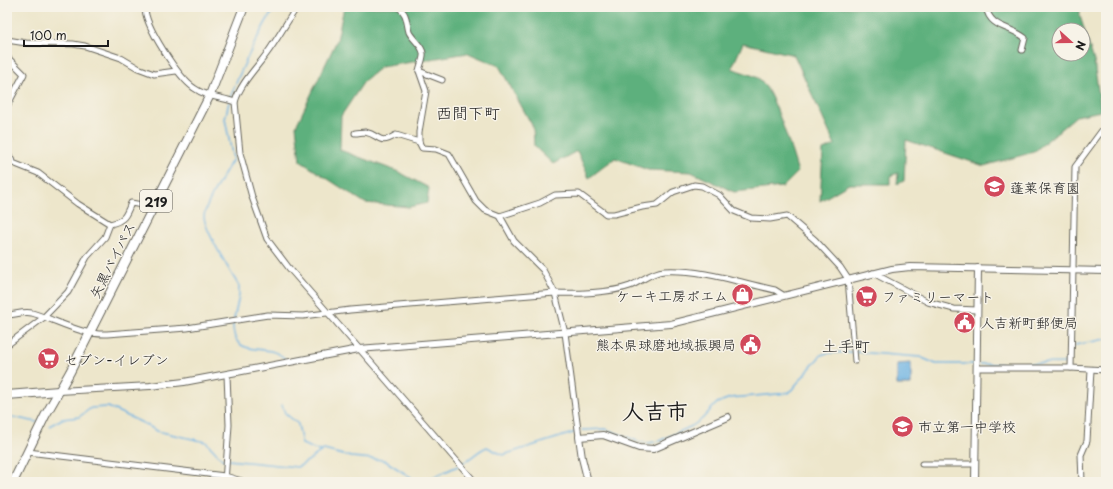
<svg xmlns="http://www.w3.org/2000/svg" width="1113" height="489" font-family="'Playpen Sans','Klee One',sans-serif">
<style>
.forest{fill:#5db07d;stroke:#3c664c;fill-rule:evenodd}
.water{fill:#6cb2e3;stroke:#446780}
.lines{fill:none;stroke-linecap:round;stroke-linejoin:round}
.stream{stroke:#6cb2e3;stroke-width:1.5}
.minor-casing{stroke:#656359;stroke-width:7}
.tertiary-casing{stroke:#656359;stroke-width:8}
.trunk-casing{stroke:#656359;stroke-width:10}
.minor{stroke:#fff;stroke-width:5}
.tertiary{stroke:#fff;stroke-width:6}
.trunk{stroke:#fff;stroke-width:8}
.labels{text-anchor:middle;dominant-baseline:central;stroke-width:3;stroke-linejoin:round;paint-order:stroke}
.shield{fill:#f7f3e8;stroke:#5e5c59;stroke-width:1}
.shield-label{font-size:13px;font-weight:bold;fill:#1c1c1c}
.poi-label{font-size:14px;fill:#1c1c1c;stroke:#f7f3e8;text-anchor:start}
.street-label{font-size:14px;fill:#1c1c1c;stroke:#f7f3e8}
.quarter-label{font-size:16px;fill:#1c1c1c;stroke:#f7f3e8}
.town-label{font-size:22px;font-weight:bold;fill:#1c1c1c;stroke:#f7f3e8}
</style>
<rect width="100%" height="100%" fill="#f7f3e8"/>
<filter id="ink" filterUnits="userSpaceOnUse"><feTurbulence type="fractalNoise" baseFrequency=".025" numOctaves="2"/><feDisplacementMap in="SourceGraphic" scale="8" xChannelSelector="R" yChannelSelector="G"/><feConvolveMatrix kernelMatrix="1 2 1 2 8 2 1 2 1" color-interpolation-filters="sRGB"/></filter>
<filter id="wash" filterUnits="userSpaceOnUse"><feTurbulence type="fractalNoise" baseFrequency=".012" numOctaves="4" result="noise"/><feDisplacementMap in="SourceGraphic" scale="16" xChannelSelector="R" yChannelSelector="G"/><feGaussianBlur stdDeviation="0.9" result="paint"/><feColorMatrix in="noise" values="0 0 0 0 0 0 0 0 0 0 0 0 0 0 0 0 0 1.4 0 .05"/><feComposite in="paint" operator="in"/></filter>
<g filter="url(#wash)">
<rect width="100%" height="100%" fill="#ede6cb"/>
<path class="forest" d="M344 7H1080V16L1094 61 1101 111 1076 116 1034 152 984 166 906 140 904 181 897 184 898 173 890 176V184H849L820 201 823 150 835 145 794 55 743 43 732 68C740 72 751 74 758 78 773 87 792 153 798 172L783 187 734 192 691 172 648 170 615 158 589 178 577 151 553 164 534 146 533 127 499 66 468 53 381 67 365 80 341 116 340 150 399 172 429 188 427 203 409 207 365 203 300 161 296 126 337 40ZM1059 30H1083V54H1059Z"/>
<path class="water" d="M911 363V385H897V364Z"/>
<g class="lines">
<g class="stream">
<path d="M230 98C242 67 257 36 275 7"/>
<path d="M229 102 225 119 233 159C226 171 204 205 204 217 205 230 231 273 239 286V296L234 319"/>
<path d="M233 322C231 363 269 340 285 359"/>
<path d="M1075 345 1106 339"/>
<path d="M855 352 920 357 936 364H976"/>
<path d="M980 364 1064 363 1067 361 1069 355"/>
<path d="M282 405 285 413 298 424 302 444 319 451 324 450 351 457 384 460 418 482"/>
<path d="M7 416 37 422"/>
<path d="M49 426 62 419 79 417 91 408 108 407 145 424 157 431 206 442 222 459 228 460 297 467C304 465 315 455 322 451"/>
<path d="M582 430 606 429 640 442 649 443 659 441 692 426 702 419 717 403 730 398 789 393 821 355 827 353 852 352"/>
<path d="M461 464C471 459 477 451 487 447L503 455 576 432"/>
<path d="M422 482 458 466"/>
</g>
</g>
</g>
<g filter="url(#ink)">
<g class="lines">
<defs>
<g id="minor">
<path d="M145 7C144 25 179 78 194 88 206 97 221 97 235 102"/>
<path d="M297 7C288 20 281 33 272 46 260 65 241 81 235 102L240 153 252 197 267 239 289 268 475 482"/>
<path d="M398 7C408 14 406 22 409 32 412 39 422 45 423 53 424 58 420 65 419 71L442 80"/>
<path d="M986 7C990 29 1011 26 1025 38L1022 50"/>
<path d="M7 40 26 43 73 44 85 46 121 58 138 68 154 74 176 71"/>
<path d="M7 57 24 74 7 106"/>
<path d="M419 71 426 91 419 132V142"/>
<path d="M355 133C358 133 362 132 365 132 381 135 378 146 396 135L419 142 422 148 436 149 449 154 476 201 485 210 500 216 514 241 543 270 555 293 565 333 579 437"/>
<path d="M7 151 13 163 38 173 78 204 110 224C124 221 126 216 131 203L153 207"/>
<path d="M500 216 540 203 555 195 579 194 606 214H614L642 207 657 205 673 192 694 185 702 186 719 195 734 211 751 218 770 219 787 216 815 240 840 267 848 279 855 361"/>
<path d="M873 273 928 302 954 309 977 310"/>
<path d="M7 315C15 315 23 311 32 313 57 320 80 335 107 334L187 328 268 315 303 316 350 310 555 293C575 294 611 293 630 286 642 281 651 272 664 271 701 269 738 282 775 290L783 295"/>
<path d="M7 345 43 318 68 292 87 257 105 237 110 224"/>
<path d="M977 368H1071L1106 370"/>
<path d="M1071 368 1075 167 1106 125"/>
<path d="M28 452 200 473 225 476 245 482"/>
<path d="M922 464H975"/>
<path d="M225 482 229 425 227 375"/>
<path d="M1082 482 1081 455 1087 441 1091 370"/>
</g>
<g id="tertiary">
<path d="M59 391 150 386 184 382 359 349 671 324 892 269 910 267 1106 271"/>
<path d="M588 482 582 458 579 437 603 435 639 448 653 449 728 417"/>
<path d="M975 482 978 268"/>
</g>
<g id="trunk">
<path d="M7 395 59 391"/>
<path d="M13 482 45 416 70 372 210 95 244 7"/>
</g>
</defs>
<use href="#minor" class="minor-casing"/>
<use href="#tertiary" class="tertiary-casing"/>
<use href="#trunk" class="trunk-casing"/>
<use href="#minor" class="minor"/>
<use href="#tertiary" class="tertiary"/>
<use href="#trunk" class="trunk"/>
</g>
</g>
<defs>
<symbol id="school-disc" viewBox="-11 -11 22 22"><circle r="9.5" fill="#d1495b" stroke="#f7f3e8"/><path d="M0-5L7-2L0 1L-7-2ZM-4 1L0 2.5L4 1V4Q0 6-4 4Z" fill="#fff"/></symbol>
<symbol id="shop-disc" viewBox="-11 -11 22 22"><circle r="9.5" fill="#d1495b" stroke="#f7f3e8"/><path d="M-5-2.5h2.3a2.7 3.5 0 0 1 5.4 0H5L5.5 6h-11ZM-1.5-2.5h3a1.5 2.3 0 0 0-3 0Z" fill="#fff"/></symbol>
<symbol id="supermarket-disc" viewBox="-11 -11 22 22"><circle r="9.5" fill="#d1495b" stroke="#f7f3e8"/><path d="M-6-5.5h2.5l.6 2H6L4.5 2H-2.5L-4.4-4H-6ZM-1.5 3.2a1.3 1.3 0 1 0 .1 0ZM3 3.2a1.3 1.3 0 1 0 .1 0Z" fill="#fff"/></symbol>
<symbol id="civic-disc" viewBox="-11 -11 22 22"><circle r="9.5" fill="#d1495b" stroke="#f7f3e8"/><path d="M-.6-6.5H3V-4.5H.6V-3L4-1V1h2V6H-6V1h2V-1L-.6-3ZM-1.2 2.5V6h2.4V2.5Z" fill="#fff"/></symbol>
</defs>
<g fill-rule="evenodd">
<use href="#school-disc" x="982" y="174" width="25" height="25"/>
<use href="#shop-disc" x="730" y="282" width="25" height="25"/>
<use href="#supermarket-disc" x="854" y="284" width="25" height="25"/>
<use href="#civic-disc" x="952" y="310" width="25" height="25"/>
<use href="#civic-disc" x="738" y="332" width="25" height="25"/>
<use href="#supermarket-disc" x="36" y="346" width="25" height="25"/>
<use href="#school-disc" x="890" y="414" width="25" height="25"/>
</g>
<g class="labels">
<rect class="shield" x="140" y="190" width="32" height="22" rx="3"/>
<g class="shield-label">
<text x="156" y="201">219</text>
</g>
<g class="poi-label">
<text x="1010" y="187">蓬莱保育園</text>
<text x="728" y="295" text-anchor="end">ケーキ工房ポエム</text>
<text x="882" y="296">ファミリーマート</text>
<text x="980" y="322">人吉新町郵便局</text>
<text x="736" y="344" text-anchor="end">熊本県球磨地域振興局</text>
<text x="64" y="359">セブン-イレブン</text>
<text x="918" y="426">市立第一中学校</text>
</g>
<g class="street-label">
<text transform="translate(112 260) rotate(-63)">矢黒バイパス</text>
</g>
<g class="quarter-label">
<text x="468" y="112">西間下町</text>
<text x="846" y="345">土手町</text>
</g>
<g class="town-label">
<text x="655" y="409">人吉市</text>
</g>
</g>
<rect width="1113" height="489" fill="none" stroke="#f7f3e8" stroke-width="24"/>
<g transform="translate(1071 42) rotate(111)"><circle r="19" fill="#f7f3e8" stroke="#9f9d96"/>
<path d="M0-3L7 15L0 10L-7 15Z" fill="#d1495b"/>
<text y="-6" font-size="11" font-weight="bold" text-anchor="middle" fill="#1c1c1c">N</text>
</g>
<path d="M24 40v6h84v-6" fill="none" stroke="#1c1c1c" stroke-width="2"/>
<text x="30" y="40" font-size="12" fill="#1c1c1c" stroke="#f7f3e8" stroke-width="3" paint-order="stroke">100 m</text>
</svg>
